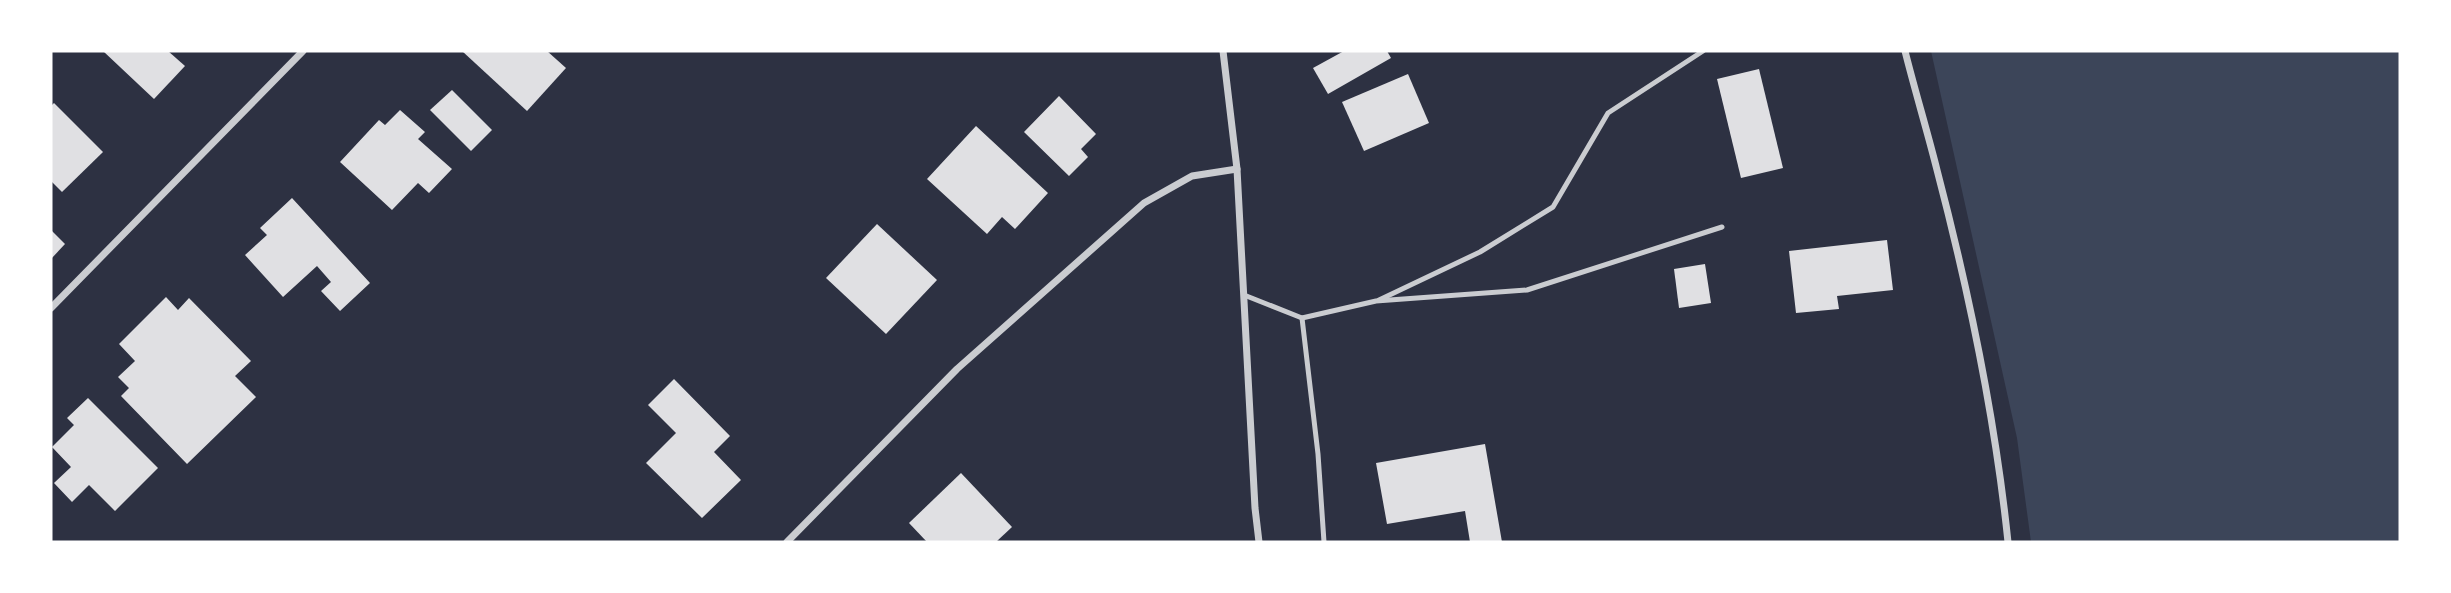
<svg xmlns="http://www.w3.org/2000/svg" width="2451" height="593" font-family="Helvetica,sans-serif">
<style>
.green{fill:#3c4559}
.building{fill:#e0e0e3}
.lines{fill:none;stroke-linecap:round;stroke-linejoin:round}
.service{stroke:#caccd0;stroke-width:5}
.minor{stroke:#caccd0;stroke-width:7}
</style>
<rect width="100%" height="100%" fill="#2d3142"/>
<path class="green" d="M1931 51H2400V542H2031L2017 438Z"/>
<g class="building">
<path d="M103 51H168L185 66 154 99Z"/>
<path d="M462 51H547L566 68 527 111Z"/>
<path d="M1344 51H1387L1391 58 1328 94 1313 68Z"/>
<path d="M1759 69 1783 168 1741 178 1717 79Z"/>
<path d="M1408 74 1429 123 1364 151 1342 102Z"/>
<path d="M452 90 492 130 471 151 430 110Z"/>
<path d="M1059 96 1096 134 1081 149 1088 157 1069 176 1024 132Z"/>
<path d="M54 103 103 152 62 192 51 181V106Z"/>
<path d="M400 110 425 132 418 139 452 169 429 193 418 183 392 210 340 162 379 120 385 125Z"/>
<path d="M976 126 1048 193 1015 229 1002 217 987 234 927 179Z"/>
<path d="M292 198 370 283 340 311 321 291 331 282 317 266 283 297 245 255 267 235 260 228Z"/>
<path d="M877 224 937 280 886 334 826 278Z"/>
<path d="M51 230 65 244 51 259Z"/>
<path d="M1887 240 1893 290 1837 296 1839 309 1796 313 1789 251Z"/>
<path d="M1705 264 1711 303 1679 308 1674 269Z"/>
<path d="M166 297 178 310 189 298 251 361 235 376 256 397 187 464 121 396 129 388 118 377 135 361 119 344Z"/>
<path d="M674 379 730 436 714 452 741 480 702 518 646 463 676 433 648 405Z"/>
<path d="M88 398 158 468 115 511 89 485 72 502 54 483 71 467 52 447 74 425 67 418Z"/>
<path d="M1485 444 1502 542H1470L1465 511 1387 524 1376 463Z"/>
<path d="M961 473 1012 527 996 542H927L909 523Z"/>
</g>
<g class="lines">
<g class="service">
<path d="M1244 295 1302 318 1376 301 1527 290 1722 227"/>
<path d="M1379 300 1480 252 1553 207 1608 113 1703 51"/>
<path d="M1302 318 1318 454 1324 542"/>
</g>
<g class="minor">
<path d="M1223 51 1237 169 1255 508 1259 542"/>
<path d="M1905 51C1915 91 1927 130 1937 170 1969 292 1995 417 2008 542"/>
<path d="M51 308 303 51"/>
<path d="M787 542 957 369 1144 203 1192 176 1237 169"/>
</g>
</g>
<rect width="2451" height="593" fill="none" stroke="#ffffff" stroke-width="105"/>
</svg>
